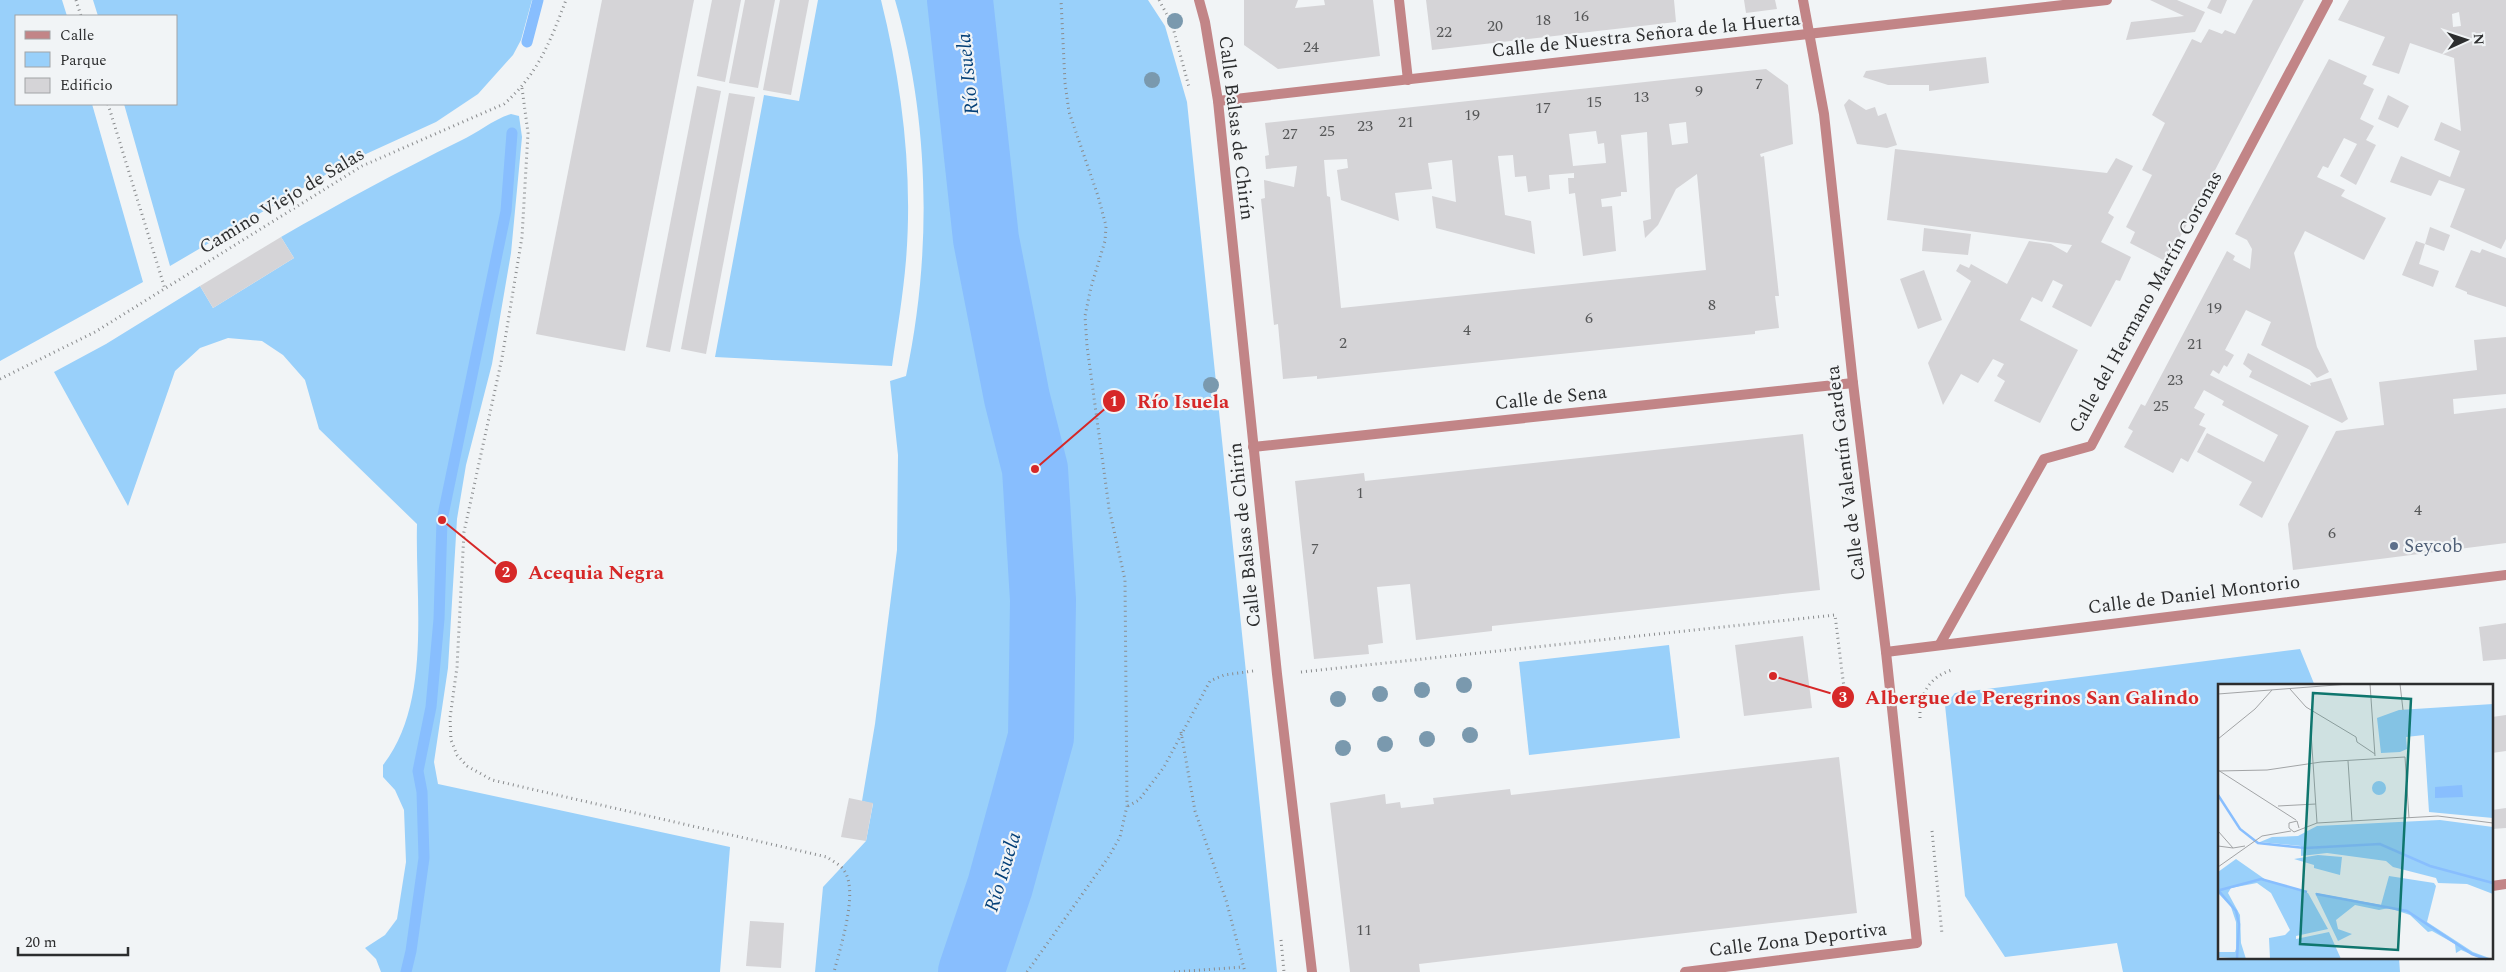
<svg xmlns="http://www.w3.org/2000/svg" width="2506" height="972" font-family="Spectral,serif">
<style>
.green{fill:#99d0fa}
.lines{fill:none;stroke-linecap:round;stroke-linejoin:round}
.stream{stroke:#88befe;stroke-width:11}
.river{stroke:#88befe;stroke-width:66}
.building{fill:#d5d4d7;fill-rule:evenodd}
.path{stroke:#8a8c8e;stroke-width:3;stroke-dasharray:1 4;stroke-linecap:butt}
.minor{stroke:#c28587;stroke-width:10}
.tree{fill:#7a99ae}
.service-dot{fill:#5c6f8a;stroke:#f1f4f6;stroke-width:2}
.labels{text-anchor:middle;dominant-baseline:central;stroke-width:4.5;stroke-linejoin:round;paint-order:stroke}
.number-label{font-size:16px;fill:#565758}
.street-label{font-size:19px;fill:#2c2d2e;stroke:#f1f4f6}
.service-label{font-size:19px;fill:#4e5e75;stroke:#f1f4f6;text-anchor:start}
.water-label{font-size:20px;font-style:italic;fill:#044078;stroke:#f1f4f6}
.inset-river{fill:none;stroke:#88befe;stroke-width:2.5}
.inset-road{fill:none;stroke:#a2a4a6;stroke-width:1}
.view{fill:#0f766e;fill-opacity:0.15;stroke:#0f766e;stroke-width:2.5}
.inset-edge{fill:none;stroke:#2c2d2e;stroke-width:2.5}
.leader{fill:none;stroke:#d62828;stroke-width:2}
.callout-dot{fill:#d62828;stroke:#f1f4f6;stroke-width:2}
.mark-label{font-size:15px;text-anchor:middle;font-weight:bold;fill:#fff}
.callout-label{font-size:20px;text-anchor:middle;font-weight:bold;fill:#d62828;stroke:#f1f4f6;stroke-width:4.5;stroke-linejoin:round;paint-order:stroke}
</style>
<rect width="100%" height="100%" fill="#f1f4f6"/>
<g class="green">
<path d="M0 0H62L67 16H16V104H92L143 282 0 361Z"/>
<path d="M93 0H532L521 40 513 55 478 94 436 122 344 164 170 266 124 104H176V16H98Z"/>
<path d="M818 0H881C902 84 913 173 906 260 903 296 897 331 892 366L715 357 764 95 799 101Z"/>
<path d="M895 0H1148L1165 26 1187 102 1277 972H815L823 887 866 841 873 804 862 801 875 724 897 550 898 455 890 381 906 376C932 254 930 120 895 0Z"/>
<path d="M511 114 519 116 522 137 511 253 492 364 466 465 457 519 448 668 434 762 438 784 730 847 720 972H381L376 959 365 948 385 935 397 919 406 862 404 810 395 790 383 777V765C432 702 415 600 417 524L319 429 305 380 283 355 262 341 228 338 200 348 175 371 128 506 54 372 106 344 200 286 213 308 294 258 281 237C340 203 399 171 460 141 478 133 492 120 511 114Z"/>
<path d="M1669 645 1680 738 1529 755 1519 662Z"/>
<path d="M2300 649 2315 686H2220V958H2399L2400 972H2123L2117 943 2005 957 1965 896 1945 705 1955 693Z"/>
</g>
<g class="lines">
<g class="stream">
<path d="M527 42 538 0"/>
<path d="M406 972 411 951 424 858 422 792 418 771 431 707 439 619 442 520 506 211 512 133"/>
</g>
<path class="river" d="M960 0 986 239 1017 398 1035 469 1043 600 1041 737 1000 886 971 972"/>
</g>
<g class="building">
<path d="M602 0H694L625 351 536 334Z"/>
<path d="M712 0H741L725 82 697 76Z"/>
<path d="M745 0H775L758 88 729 83Z"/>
<path d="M780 0H809L791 95 763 90Z"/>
<path d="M1244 0H1298L1295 8 1325 5 1324 0H1373L1380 56 1278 69 1244 45Z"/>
<path d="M1426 0H1674L1676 22 1432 50Z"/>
<path d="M1744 0H1775L1777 9 1746 13Z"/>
<path d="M2150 0H2177L2205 12 2195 32 2126 40 2131 22 2184 16Z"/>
<path d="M2211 0H2227L2221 14 2207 8Z"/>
<path d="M2253 0H2304L2167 262 2130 243 2135 232 2126 227 2152 175 2142 170 2165 123 2152 115 2192 39 2201 43 2209 29 2222 34 2225 30 2235 34Z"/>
<path d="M2349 0H2506V239L2501 249 2450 227 2465 189 2439 180 2431 196 2390 182 2401 156 2450 177 2460 151 2434 140 2441 122 2461 131 2454 58 2410 43 2399 74 2372 65 2385 37 2338 20ZM2459 12 2461 26 2453 27 2452 14Z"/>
<path d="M1986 57 1989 83 1929 91V85H1888L1863 77 1866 71Z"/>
<path d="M2329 59 2367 76 2363 84 2374 89 2360 119 2374 126 2366 140 2376 145 2356 185 2340 176 2357 144 2344 138 2328 168 2323 166 2317 177 2345 190 2341 196 2386 218 2364 260 2305 231 2294 253 2317 347 2329 372 2317 378 2310 370 2261 345 2271 322 2246 310 2225 350 2234 355 2227 367 2224 365 2219 374 2213 370 2210 375 2309 426 2262 518 2239 505 2252 482 2197 452 2207 433 2264 462 2278 435 2222 405 2224 401 2204 390 2194 408 2205 414 2199 425 2206 428 2188 462 2181 458 2173 473 2124 447 2133 431 2128 428 2141 404 2145 406 2227 251 2235 256 2233 260 2250 269 2252 249 2247 240 2235 234Z"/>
<path d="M1766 69 1788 85 1793 144 1760 154 1761 157 1764 156 1779 296H1775L1779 328 1755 331V334L1317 379V376L1283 379 1278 324 1274 325 1261 199 1265 198 1264 180 1294 187 1297 166 1266 169 1265 156 1269 155 1265 123ZM1686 122 1688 143 1672 145 1669 124ZM1596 131 1598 144 1604 143 1606 163 1573 166 1569 134ZM1647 132 1651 219 1643 221 1645 238 1658 225 1676 189 1697 174 1706 270 1341 308 1330 197 1327 196 1324 160 1347 159 1348 168 1337 170 1341 200 1399 221 1395 193 1432 189 1428 163 1452 160 1456 202 1432 196 1436 228 1535 254 1531 221 1505 215 1498 156 1513 155 1515 177 1526 176 1528 192 1550 189 1549 175 1574 173V178H1568L1569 194 1575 193 1583 256 1616 251 1612 206 1602 207 1601 199 1621 196V192H1627L1621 135Z"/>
<path d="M697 86 721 91 670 352 646 347Z"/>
<path d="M729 93 755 97 706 354 681 349Z"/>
<path d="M2388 95 2409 106 2398 128 2378 119Z"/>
<path d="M1849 99 1866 110 1875 107 1878 116 1886 113 1897 145 1887 148 1857 144 1844 105Z"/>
<path d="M1895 149 2107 173 2116 158 2133 166 2108 213 2114 217 2101 242 2131 257 2120 281 2116 280 2091 327 2052 307 2063 285 2053 280 2042 302 2032 297 2020 320 2078 350 2040 423 1994 401 2005 381 1997 376 2004 364 1993 359 1978 383 1961 374 1943 405 1928 363 1971 281 1956 271 1960 264 1969 268 1971 264 2007 284 2029 241 2051 244 2067 253 2072 245 1887 220Z"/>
<path d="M2430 227 2450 235 2444 251 2425 244Z"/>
<path d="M1924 228 1971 234 1968 255 1922 251Z"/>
<path d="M281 237 294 258 213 308 200 286Z"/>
<path d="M2416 241 2425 244 2419 264 2439 271 2433 287 2402 275Z"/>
<path d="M2482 249 2506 258V307L2467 294V292L2455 287 2471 250 2480 253Z"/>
<path d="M1924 270 1942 320 1918 329 1900 279Z"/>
<path d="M2506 337V394L2453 399 2454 414 2506 408V543L2293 570 2288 524 2336 431 2384 425 2379 382 2477 370 2474 340Z"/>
<path d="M2248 353 2311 386 2310 383 2331 378 2348 419 2342 423 2249 377 2252 371 2243 364Z"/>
<path d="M1803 434 1820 590 1492 626V631L1416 640 1410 584 1377 587 1383 643 1368 645 1369 654 1314 659 1295 481 1364 473 1365 481Z"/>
<path d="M2506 623V659L2483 661 2479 627Z"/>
<path d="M1803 636 1812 708 1744 716 1735 645Z"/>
<path d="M2506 715V751L2492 753V717Z"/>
<path d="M1839 757 1857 913 1419 964 1420 972H1350L1330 803 1385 794 1386 804 1400 802 1401 808 1434 804 1433 798 1510 789 1511 795Z"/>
<path d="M849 798 873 803 866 841 841 837Z"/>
<path d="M2506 808V828L2492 829V810Z"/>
<path d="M750 921 784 923 781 968 746 966Z"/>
</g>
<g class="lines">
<g class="path">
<path d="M76 0 81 16"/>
<path d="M1159 0 1172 24 1189 87"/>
<path d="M522 88 528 133 522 237 502 358 464 532 457 667 450 718 451 740 457 755 467 766 492 780 827 857C832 861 839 864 843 869 860 889 840 948 834 972"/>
<path d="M108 104 165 289"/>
<path d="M0 379 95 332 362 166 504 104C538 74 550 42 566 0"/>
<path d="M1301 672 1835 615 1846 704"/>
<path d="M1920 718C1919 695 1929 677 1952 670"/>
<path d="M1181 732 1195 811 1226 900 1245 972"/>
<path d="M1128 806 1139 800 1164 767 1210 681 1224 675 1253 671"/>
<path d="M1932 831 1942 934"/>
<path d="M1281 940 1284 972"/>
<path d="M1027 972 1108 858 1120 837 1127 806 1125 580 1109 508 1087 346 1085 316 1091 287 1105 241 1106 226 1098 196 1069 112 1065 83 1061 0"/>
<path d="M1174 972 1243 967"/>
</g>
<g class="minor">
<path d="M1199 0 1205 22 1218 101 1277 674 1312 972"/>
<path d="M1399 0 1408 80"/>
<path d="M1218 101 2107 0"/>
<path d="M1253 447 1853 383"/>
<path d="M1940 644 2044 459 2091 446 2328 0"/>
<path d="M1886 652 2506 575"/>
<path d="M2492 886 2506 884"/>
<path d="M1685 972 1917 943 1886 652 1853 383 1824 114 1803 0"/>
</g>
</g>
<g class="tree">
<circle cx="1175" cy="21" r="8"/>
<circle cx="1152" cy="80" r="8"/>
<circle cx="1211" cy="385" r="8"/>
<circle cx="1464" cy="685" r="8"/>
<circle cx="1422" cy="690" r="8"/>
<circle cx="1380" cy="694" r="8"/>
<circle cx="1338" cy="699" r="8"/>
<circle cx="1470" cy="735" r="8"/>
<circle cx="1427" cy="739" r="8"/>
<circle cx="1385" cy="744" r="8"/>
<circle cx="1343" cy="748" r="8"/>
</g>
<circle class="service-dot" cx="2394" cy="546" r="5"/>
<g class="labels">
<g class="number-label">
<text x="1581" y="16">16</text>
<text x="1543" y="20">18</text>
<text x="1495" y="26">20</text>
<text x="1444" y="32">22</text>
<text x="1311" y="47">24</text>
<text x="1759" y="84">7</text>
<text x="1699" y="91">9</text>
<text x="1641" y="97">13</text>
<text x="1594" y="102">15</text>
<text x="1543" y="108">17</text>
<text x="1472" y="115">19</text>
<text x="1406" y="122">21</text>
<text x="1365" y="126">23</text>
<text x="1327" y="131">25</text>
<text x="1290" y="134">27</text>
<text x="1712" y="305">8</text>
<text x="2214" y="308">19</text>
<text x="1589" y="318">6</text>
<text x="1467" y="330">4</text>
<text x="1343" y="343">2</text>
<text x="2195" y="344">21</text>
<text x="2175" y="380">23</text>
<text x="2161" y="406">25</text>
<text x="1360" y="493">1</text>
<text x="2418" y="510">4</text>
<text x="2332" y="533">6</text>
<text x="1315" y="549">7</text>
<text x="1364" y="930">11</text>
</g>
<g class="street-label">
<text transform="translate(1646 35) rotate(-6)">Calle de Nuestra Señora de la Huerta</text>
<text transform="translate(1236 128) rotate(83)">Calle Balsas de Chirín</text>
<text transform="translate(282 201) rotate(-31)">Camino Viejo de Salas</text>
<text transform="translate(2146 302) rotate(-61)">Calle del Hermano Martín Coronas</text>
<text transform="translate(1551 398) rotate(-6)">Calle de Sena</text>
<text transform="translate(1846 473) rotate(-97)">Calle de Valentín Gardeta</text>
<text transform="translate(1245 535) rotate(-96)">Calle Balsas de Chirín</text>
<text transform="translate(2194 595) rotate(-7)">Calle de Daniel Montorio</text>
<text transform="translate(1798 940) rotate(-7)">Calle Zona Deportiva</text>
</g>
<g class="service-label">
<text x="2404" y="546">Seycob</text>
</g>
<g class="water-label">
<text transform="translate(968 74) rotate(-96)">Río Isuela</text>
<text transform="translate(1003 872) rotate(-73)">Río Isuela</text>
</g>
</g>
<g transform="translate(2218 684)">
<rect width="275" height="275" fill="#f1f4f6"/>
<path d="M275 20V134L211 128 206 51 188 53 189 65 182 68 163 69 159 34 181 26ZM154 104a7 7 0 1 1 14 0a7 7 0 1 1-14 0ZM222 136 275 143V210L249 200 220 199 218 194 175 183 168 177 109 169 83 172V162L42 158 54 153 80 152 99 142ZM100 171 124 173 122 191 96 184V181L76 175ZM18 175 48 196 90 209 110 245 78 252V255L111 248 123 275H52L51 254 67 251 72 246 53 209 39 199 13 204 10 209 22 231 23 259 28 275 0 273V268H17L18 265V238L13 223 0 209V188ZM171 192 216 199 218 202 209 238 255 268 274 275H264L243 266 238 269 237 260 214 247 210 248 192 231 171 224 161 226 137 221 118 236 120 245 134 250 120 257 97 209 163 221Z" fill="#99d0fa"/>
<path d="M244 101 245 113 217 114V103Z" fill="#88befe"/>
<path class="inset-river" d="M0 111 22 145 40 159 87 164 162 160 212 182 275 199M0 206 18 227 21 240 19 275M2 206 43 195 89 208M98 210 189 227 254 270 268 275"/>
<path class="inset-road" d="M152 0 157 72M182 0 185 26M72 5 88 23 138 53 139 58 157 70M0 10 131 0M93 48 99 139M0 55 37 25 54 6M130 77 134 137M0 86 78 136M0 87 49 86 103 78 187 73 191 134M60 122 98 120M81 144 79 137 71 139V144L76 148 99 139 220 132 275 139M0 147 15 164M0 162 15 164 27 162M0 183 44 152 73 147"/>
<path class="view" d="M95 9 193 15 180 266 82 260Z"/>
<rect width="275" height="275" class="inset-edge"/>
</g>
<path class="leader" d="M1035 469L1114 401M442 520L506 572M1773 676L1843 697"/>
<g class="callout-dot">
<circle cx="1035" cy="469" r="5"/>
<circle cx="442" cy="520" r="5"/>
<circle cx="1773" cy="676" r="5"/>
<circle cx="1114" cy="401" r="12"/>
<circle cx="506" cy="572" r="12"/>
<circle cx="1843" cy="697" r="12"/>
</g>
<g class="mark-label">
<text x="1114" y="406">1</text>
<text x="506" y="577">2</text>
<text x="1843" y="702">3</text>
</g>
<g class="callout-label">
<text x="1183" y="408">Río Isuela</text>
<text x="596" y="579">Acequia Negra</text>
<text x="2032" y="704">Albergue de Peregrinos San Galindo</text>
</g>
<rect x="15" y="15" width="162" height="90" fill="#f1f4f6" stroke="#a2a4a6"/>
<rect x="25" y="31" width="25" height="8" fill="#c28587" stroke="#a2a4a6"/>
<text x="60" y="40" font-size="15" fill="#2c2d2e">Calle</text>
<rect x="25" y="52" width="25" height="15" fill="#99d0fa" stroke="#a2a4a6"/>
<text x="60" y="65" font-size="15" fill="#2c2d2e">Parque</text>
<rect x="25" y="78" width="25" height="15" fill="#d5d4d7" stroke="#a2a4a6"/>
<text x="60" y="90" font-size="15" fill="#2c2d2e">Edificio</text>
<g transform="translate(2466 40) rotate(87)" stroke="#f1f4f6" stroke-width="4" paint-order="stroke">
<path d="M0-4L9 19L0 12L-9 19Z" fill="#2c2d2e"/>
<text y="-8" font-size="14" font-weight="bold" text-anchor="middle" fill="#2c2d2e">N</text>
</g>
<path d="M18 947v8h110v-8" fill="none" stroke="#2c2d2e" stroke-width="2.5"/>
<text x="25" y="947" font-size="15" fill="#2c2d2e" stroke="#f1f4f6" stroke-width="4" paint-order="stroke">20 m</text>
</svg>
